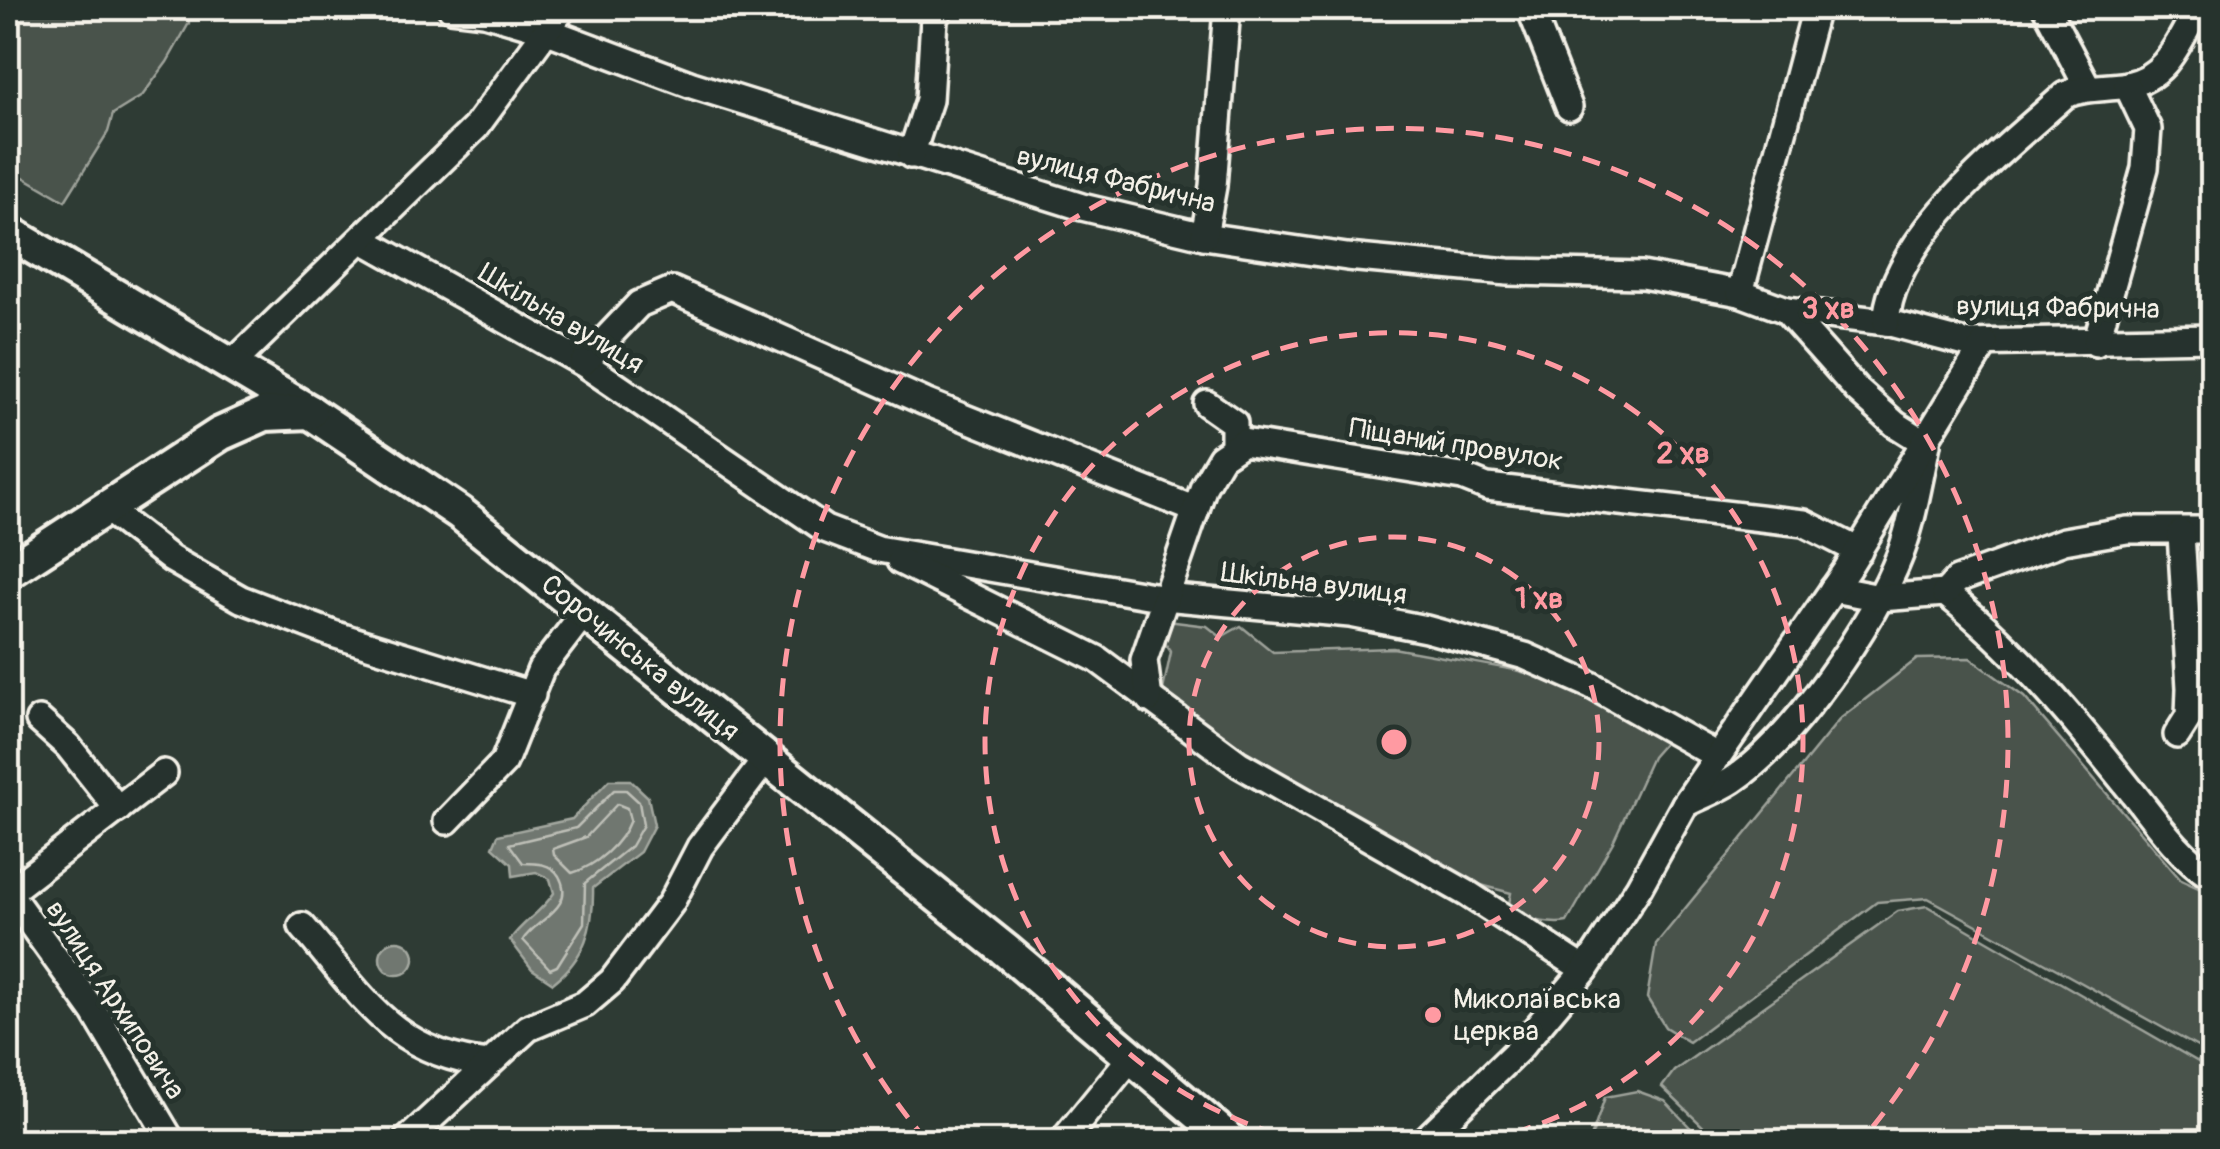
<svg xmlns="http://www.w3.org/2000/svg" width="2220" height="1149" font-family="Pangolin,sans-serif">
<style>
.green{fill:#48524c;stroke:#9ea29a;stroke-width:2.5}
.water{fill:#6f7770;stroke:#a4a8a0;stroke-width:2.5}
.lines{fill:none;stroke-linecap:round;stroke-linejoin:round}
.shore{stroke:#bfc0b8;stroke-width:2.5}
.minor-casing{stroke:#f4f1e8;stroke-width:32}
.major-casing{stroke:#f4f1e8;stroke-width:40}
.minor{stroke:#26332d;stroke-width:25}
.major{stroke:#26332d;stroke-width:32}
.ring{fill:none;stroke:#ff9aa2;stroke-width:5;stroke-dasharray:18 12}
.poi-dot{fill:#ff9aa2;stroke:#26332d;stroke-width:4}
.labels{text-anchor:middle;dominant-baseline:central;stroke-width:10;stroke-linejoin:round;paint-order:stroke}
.street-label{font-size:28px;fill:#f4f1e8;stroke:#26332d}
.poi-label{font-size:28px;fill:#f4f1e8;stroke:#26332d;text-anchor:start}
.centre{fill:#ff9aa2;stroke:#26332d;stroke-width:5}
.ring-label{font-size:30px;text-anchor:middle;font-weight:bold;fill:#ff9aa2;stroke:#26332d;stroke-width:10;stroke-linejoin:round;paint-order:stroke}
</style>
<rect width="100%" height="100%" fill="#2e3b34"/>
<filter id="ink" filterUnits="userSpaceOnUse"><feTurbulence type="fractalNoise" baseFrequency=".01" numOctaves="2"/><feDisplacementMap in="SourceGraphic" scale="20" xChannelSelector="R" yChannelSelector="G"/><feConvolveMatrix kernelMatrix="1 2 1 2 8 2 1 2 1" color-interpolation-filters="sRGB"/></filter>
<g filter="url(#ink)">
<g class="green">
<path d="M8 8H186L189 23 167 62 142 96 113 114 108 132 65 201 8 168Z"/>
<path d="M1167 621 1207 626 1221 637 1241 626 1273 652 1393 648 1515 670 1551 680 1665 742 1652 757 1613 842 1567 922C1553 925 1528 920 1514 915L1509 904 1511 893 1462 880 1160 704 1171 652 1160 636Z"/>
<path d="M1970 658 2024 697 2181 880 2212 894V1055L1928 898 1877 902 1689 1042 1665 1027 1647 998 1656 944 1840 719 1917 659Z"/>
<path d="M1927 906 2212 1070V1141H1718L1662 1087 1674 1071 1898 911Z"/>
<path d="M1637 1091 1665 1101 1703 1141H1590L1605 1097Z"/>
</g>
<g class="water">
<path d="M609 780H630L648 797 654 825 640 852 593 888C594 927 585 958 553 983L532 969 510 940C523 921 541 913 554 893L550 879 536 872 513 876 512 864 493 847 498 835 572 819Z"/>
<circle cx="397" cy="958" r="17"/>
</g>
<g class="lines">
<g class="shore">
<path d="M614 790H626L639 802 643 825 631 846 585 883 584 923 557 966 550 969 523 940C535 920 577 908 559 876 551 863 536 863 523 863L509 844 576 828Z"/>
<path d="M617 804 627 808 630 820C621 844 596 866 572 873L554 855 553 849 586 837Z"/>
</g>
<defs>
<g id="minor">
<path d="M451 8 484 12 545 30 692 85 1082 207 1204 236 1347 257 1508 272 1642 275 1740 293 1786 310 1858 391 1895 424 1927 444C1919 481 1913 520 1900 555 1874 623 1793 740 1733 780 1718 790 1700 796 1685 804"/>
<path d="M1530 8 1569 107"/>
<path d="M2046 8 2087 86"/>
<path d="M911 155 929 100 934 19 940 8"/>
<path d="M1204 236 1213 186 1227 8"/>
<path d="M363 240 583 363 825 529 878 549 1153 596 1350 614 1426 629 1525 656 1591 685 1717 756"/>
<path d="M1740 293 1816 8"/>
<path d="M1786 310 1886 322 1965 343 2212 338"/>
<path d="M1886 322C1892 236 2005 149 2065 95 2087 86 2104 89 2127 85 2168 77 2179 40 2198 8"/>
<path d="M2096 343 2145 168 2148 129 2127 85"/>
<path d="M583 363 639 304 672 290 925 402 1196 510"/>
<path d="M231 365 475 128 563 8"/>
<path d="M1207 404 1234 423V446"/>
<path d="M104 507 171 559 241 599 333 634 532 695"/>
<path d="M900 561 1097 659 1239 764 1468 894 1585 970"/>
<path d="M1833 589 1880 598 1945 593C2015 648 2073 718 2129 788 2157 822 2175 852 2212 877"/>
<path d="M1945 593 1957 580 2064 541 2127 530H2212"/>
<path d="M1149 699 1144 660 1204 486 1221 457 1243 442 1462 477 1487 487 1804 523 1859 551"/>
<path d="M39 720 68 746 118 809"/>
<path d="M2177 735 2189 716 2190 688 2181 533"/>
<path d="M447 821 504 762 541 669 584 613"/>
<path d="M8 892 95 1013 172 1142"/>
<path d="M8 893 164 773"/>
<path d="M302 926C362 995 392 1054 489 1064"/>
<path d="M405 1142 528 1028 585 1004 612 981 671 903 700 847 766 759"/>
<path d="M1062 1142 1132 1056"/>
<path d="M1423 1142 1518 1050 1585 970 1639 887 1685 804 1847 569 1985 343"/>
</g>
<g id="major">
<path d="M8 232 310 412 460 513 1005 950 1232 1142"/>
<path d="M8 572 220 434 265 414 310 412"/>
</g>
</defs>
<use href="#minor" class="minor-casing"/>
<use href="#major" class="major-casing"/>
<use href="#minor" class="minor"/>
<use href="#major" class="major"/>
</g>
</g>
<g class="ring">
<circle cx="1394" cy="742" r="205"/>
<path d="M1305 1141A409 409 0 1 1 1483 1141"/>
<path d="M927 1141A614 614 0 1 1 1861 1141"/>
</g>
<circle class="poi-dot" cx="1433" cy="1015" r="10"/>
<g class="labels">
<g class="street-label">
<text transform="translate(1116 180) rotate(14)">вулиця Фабрична</text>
<text transform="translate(2058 308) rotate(1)">вулиця Фабрична</text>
<text transform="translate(561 319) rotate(31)">Шкільна вулиця</text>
<text transform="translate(1456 445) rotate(9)">Піщаний провулок</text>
<text transform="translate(1314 584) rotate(7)">Шкільна вулиця</text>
<text transform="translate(640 658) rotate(39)">Сорочинська вулиця</text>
<text transform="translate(115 1000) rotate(57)">вулиця Архиповича</text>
</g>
<g class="poi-label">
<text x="1453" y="999">Миколаївська<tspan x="1453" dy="32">церква</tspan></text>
</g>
</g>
<circle cx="1394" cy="742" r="15" class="centre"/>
<g class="ring-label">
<text x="1828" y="318">3 хв</text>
<text x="1683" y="463">2 хв</text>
<text x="1539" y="608">1 хв</text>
</g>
<rect width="2220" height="1149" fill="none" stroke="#26332d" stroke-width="40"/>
<rect x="20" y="20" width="2180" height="1109" fill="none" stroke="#f4f1e8" stroke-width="4" filter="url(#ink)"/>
</svg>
